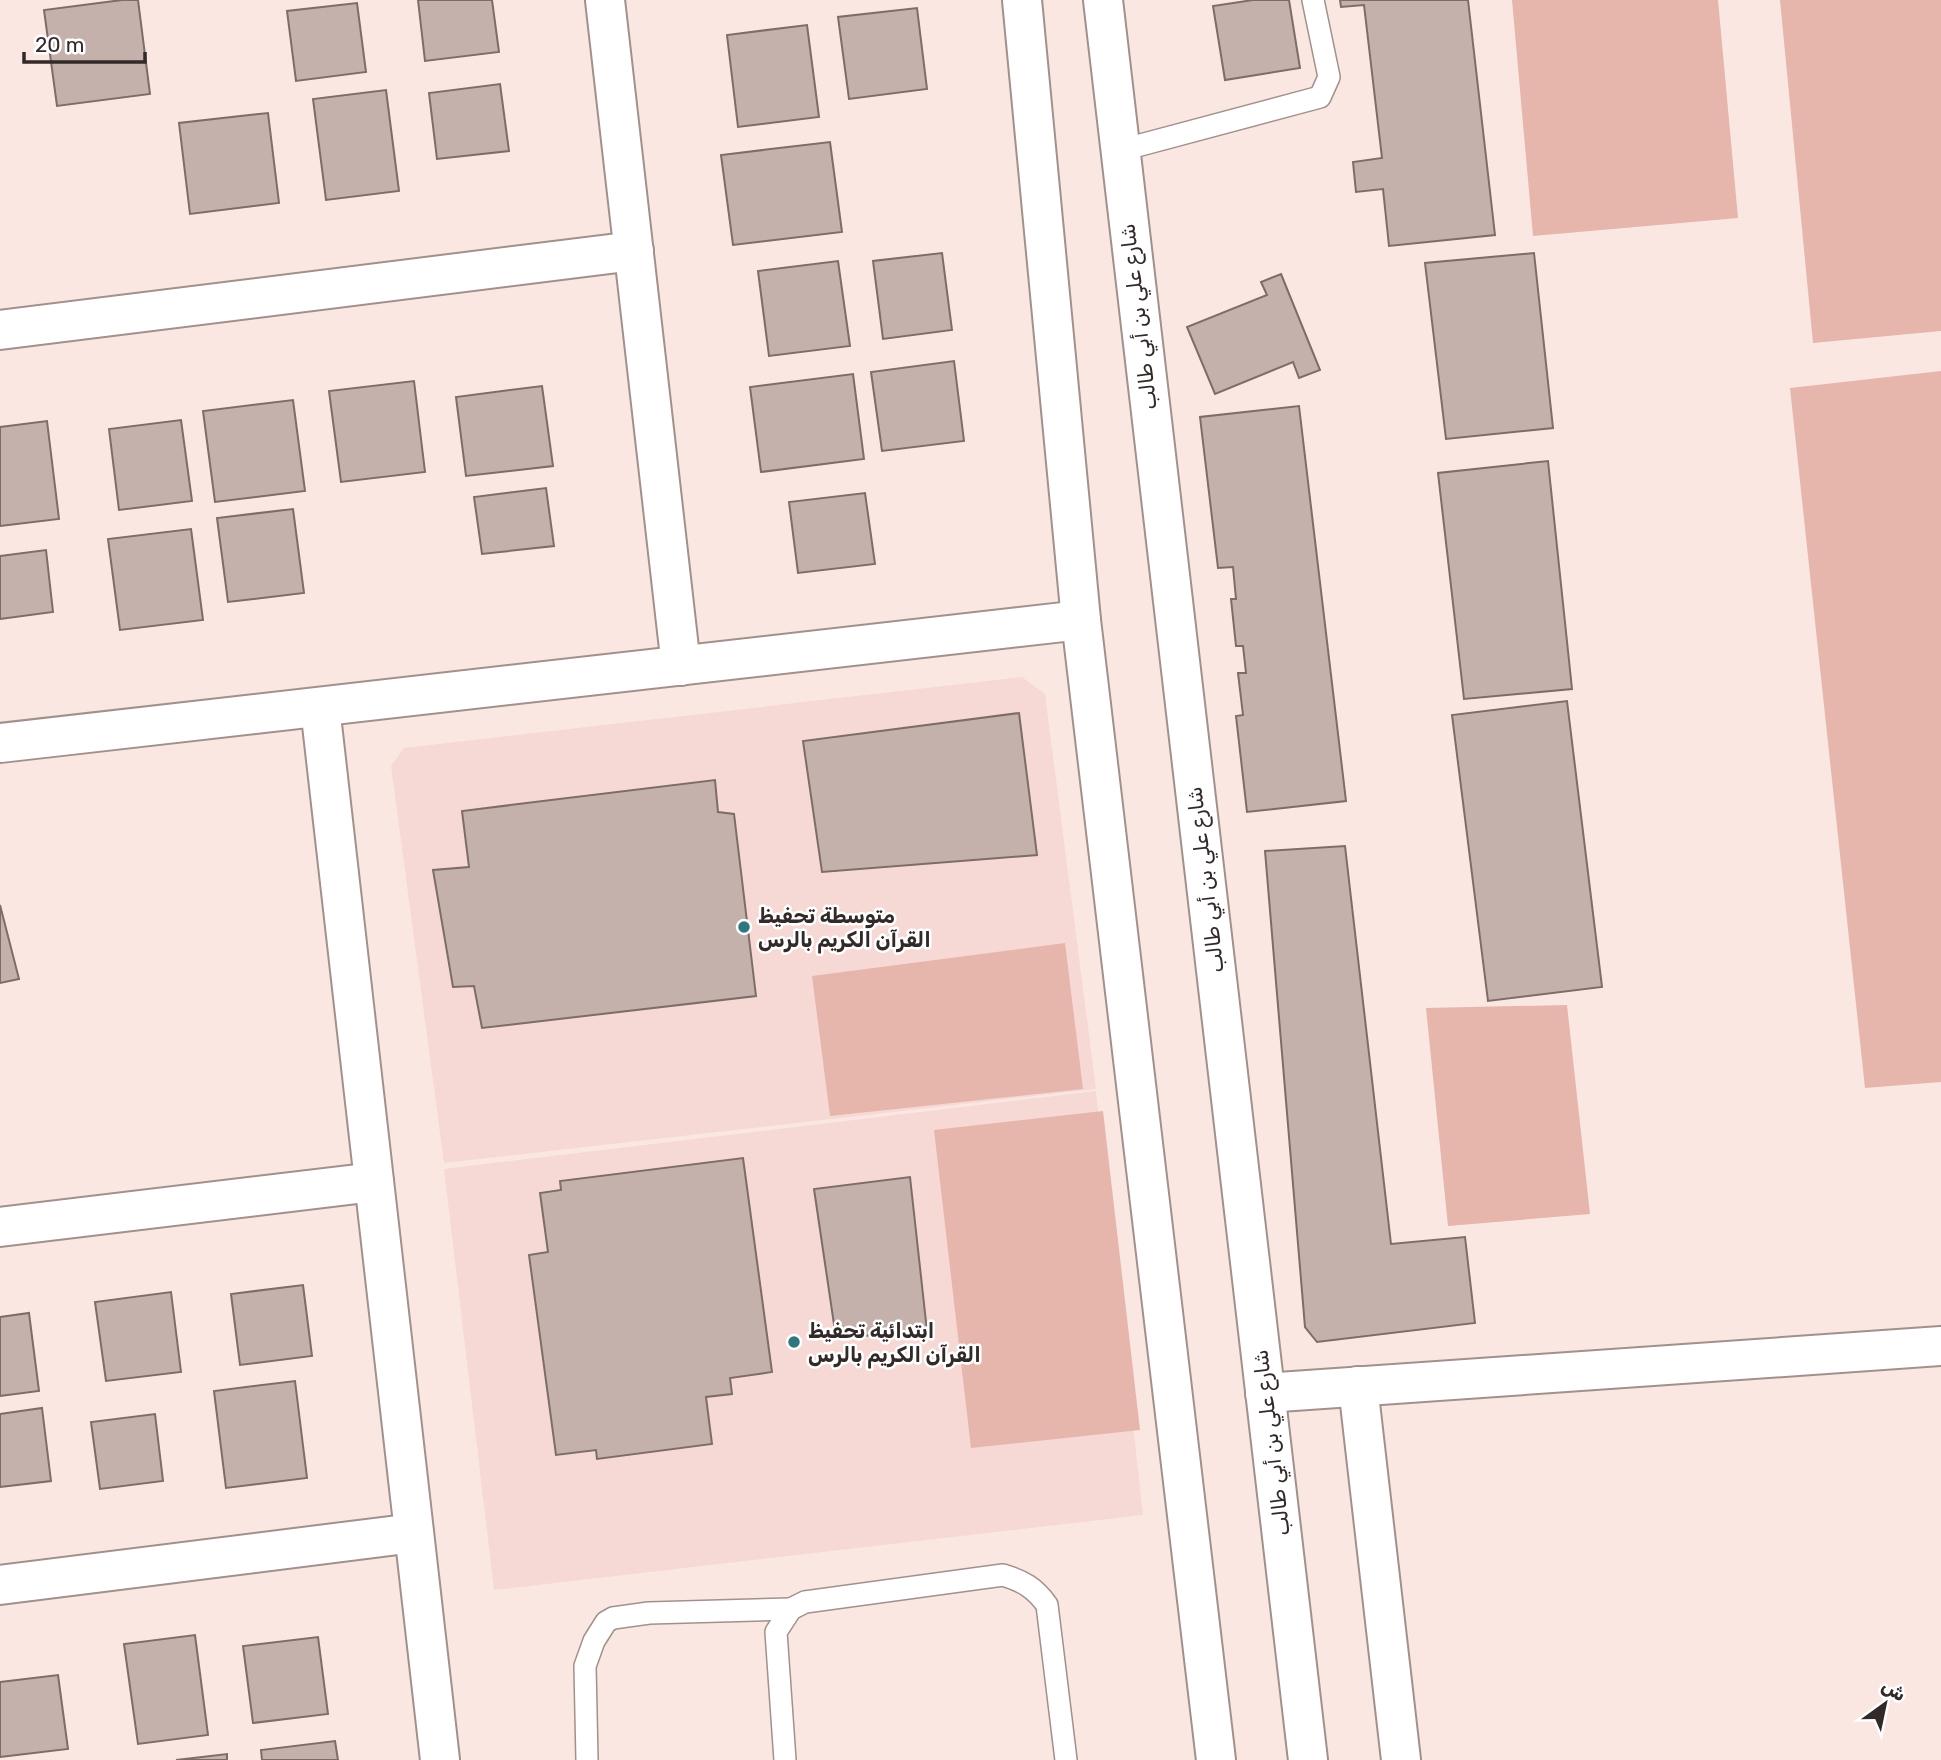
<svg xmlns="http://www.w3.org/2000/svg" width="1941" height="1760" font-family="Rubik,Cairo,sans-serif">
<style>
.built{fill:#f6d9d4}
.green{fill:#e6b5ab}
.building{fill:#c4b1ac;stroke:#7d6c68;stroke-width:2}
.lines{fill:none;stroke-linecap:round;stroke-linejoin:round}
.lane-casing{stroke:#a2908c;stroke-width:24}
.street-casing{stroke:#a2908c;stroke-width:42}
.secondary-casing{stroke:#a2908c;stroke-width:42}
.lane{stroke:#fff;stroke-width:21}
.street{stroke:#fff;stroke-width:38}
.secondary{stroke:#fff;stroke-width:38}
.poi-dot{fill:#2f777f;stroke:#fff;stroke-width:2.5}
.labels{text-anchor:middle;dominant-baseline:central;stroke-width:5;stroke-linejoin:round;paint-order:stroke}
.street-label{font-size:21px;fill:#322a29;stroke:#fff}
.poi-label{font-size:21px;font-weight:bold;fill:#322a29;stroke:#fff;text-anchor:start}
</style>
<rect width="100%" height="100%" fill="#fbe7e2"/>
<g class="built">
<path d="M1022 677 1045 694 1096 1089 444 1163 391 766 404 748Z"/>
<path d="M1096 1091 1143 1515 494 1590 444 1169Z"/>
</g>
<g class="green">
<path d="M1512 0H1718L1738 218 1533 236Z"/>
<path d="M1780 0H1941V331L1813 343Z"/>
<path d="M1941 371V1082L1865 1088 1790 388Z"/>
<path d="M1065 943 1083 1089 830 1116 812 976Z"/>
<path d="M1567 1005 1590 1214 1448 1226 1426 1008Z"/>
<path d="M1103 1111 1140 1430 971 1448 934 1130Z"/>
</g>
<g class="building">
<path d="M122 0H138L150 94 57 106 44 10Z"/>
<path d="M418 0H492L499 52 425 61Z"/>
<path d="M1253 0H1289L1300 68 1225 80 1213 6Z"/>
<path d="M1340 0H1468L1495 235 1389 246 1383 189 1356 192 1353 162 1382 158 1364 5 1341 7Z"/>
<path d="M357 3 366 72 296 81 287 11Z"/>
<path d="M917 8 927 89 849 99 838 17Z"/>
<path d="M807 25 819 117 738 127 727 35Z"/>
<path d="M500 84 509 151 437 159 429 93Z"/>
<path d="M386 90 399 191 326 200 313 99Z"/>
<path d="M268 113 279 203 190 214 179 123Z"/>
<path d="M830 142 842 232 733 245 721 155Z"/>
<path d="M942 253 952 330 883 339 873 261Z"/>
<path d="M1534 253 1553 428 1446 439 1425 263Z"/>
<path d="M838 261 850 346 769 356 758 271Z"/>
<path d="M1281 274 1320 370 1299 378 1293 362 1215 394 1187 327 1267 295 1261 282Z"/>
<path d="M954 361 964 441 882 451 871 372Z"/>
<path d="M853 374 864 459 761 472 750 387Z"/>
<path d="M414 381 425 472 341 482 329 391Z"/>
<path d="M542 386 553 466 466 476 456 397Z"/>
<path d="M293 400 305 491 215 502 203 411Z"/>
<path d="M1299 406 1346 801 1247 812 1236 716 1243 715 1238 673H1246L1243 646H1236L1231 599H1236L1233 567 1218 568 1200 417Z"/>
<path d="M181 420 192 501 119 510 109 429Z"/>
<path d="M47 421 59 519 0 526V427Z"/>
<path d="M1548 461 1572 689 1464 699 1438 473Z"/>
<path d="M546 488 554 546 482 554 474 497Z"/>
<path d="M865 493 875 564 798 573 789 502Z"/>
<path d="M293 509 304 593 228 602 217 518Z"/>
<path d="M191 529 203 620 120 630 108 539Z"/>
<path d="M46 550 53 612 0 619V556Z"/>
<path d="M1567 701 1602 987 1488 1001 1452 715Z"/>
<path d="M1019 713 1037 855 822 872 803 741Z"/>
<path d="M715 780 718 812 734 814 756 996 482 1028 474 986 453 987 433 870 469 867 462 811Z"/>
<path d="M1345 846 1391 1244 1465 1237 1475 1323 1317 1342 1305 1327 1265 851Z"/>
<path d="M0 905 19 979 0 983Z"/>
<path d="M743 1158 772 1372 730 1378 732 1394 706 1397 712 1444 597 1459 596 1450 556 1455 529 1255 548 1252 540 1193 561 1190 560 1181Z"/>
<path d="M910 1177 927 1331 836 1338 814 1189Z"/>
<path d="M303 1285 312 1356 240 1365 231 1294Z"/>
<path d="M171 1292 181 1372 106 1381 95 1302Z"/>
<path d="M29 1313 39 1391 0 1396V1317Z"/>
<path d="M295 1381 307 1478 226 1488 214 1391Z"/>
<path d="M42 1408 51 1481 0 1487V1414Z"/>
<path d="M155 1414 163 1481 100 1489 91 1422Z"/>
<path d="M195 1635 208 1735 138 1744 124 1644Z"/>
<path d="M318 1637 328 1714 253 1723 243 1646Z"/>
<path d="M58 1675 68 1749 0 1757V1682Z"/>
<path d="M335 1741 338 1760H262L261 1750Z"/>
<path d="M227 1754V1760H176Z"/>
</g>
<g class="lines">
<defs>
<g id="lane">
<path d="M1118 151 1320 97 1329 77 1313 0"/>
<path d="M587 1760 585 1666 594 1641 606 1622 613 1618 649 1613 791 1609"/>
<path d="M785 1760 776 1632 791 1609 805 1602 1003 1575C1023 1581 1035 1588 1047 1605L1066 1760"/>
</g>
<g id="street">
<path d="M605 0 681 666"/>
<path d="M0 330 634 251"/>
<path d="M320 707 440 1760"/>
<path d="M0 743 1081 620"/>
<path d="M0 1227 374 1182"/>
<path d="M1358 1386 1401 1760"/>
<path d="M1265 1393 1941 1346"/>
<path d="M0 1585 414 1533"/>
</g>
<g id="secondary">
<path d="M1022 0 1081 620 1216 1760"/>
<path d="M1103 0 1308 1760"/>
</g>
</defs>
<use href="#lane" class="lane-casing"/>
<use href="#street" class="street-casing"/>
<use href="#secondary" class="secondary-casing"/>
<use href="#lane" class="lane"/>
<use href="#street" class="street"/>
<use href="#secondary" class="secondary"/>
</g>
<g class="poi-dot">
<circle cx="744" cy="927" r="7"/>
<circle cx="794" cy="1342" r="7"/>
</g>
<g class="labels">
<g class="street-label">
<text transform="translate(1138 317) rotate(-97)">شارع علي بن أبي طالب</text>
<text transform="translate(1205 880) rotate(-97)">شارع علي بن أبي طالب</text>
<text transform="translate(1271 1443) rotate(-97)">شارع علي بن أبي طالب</text>
</g>
<g class="poi-label">
<text x="758" y="915">متوسطة تحفيظ<tspan x="758" dy="24">القرآن الكريم بالرس</tspan></text>
<text x="808" y="1330">ابتدائية تحفيظ<tspan x="808" dy="24">القرآن الكريم بالرس</tspan></text>
</g>
</g>
<g transform="translate(1885 1704) rotate(33)" stroke="#ffffff" stroke-width="5" paint-order="stroke">
<path d="M0-5L12 26L0 18L-12 26Z" fill="#322a29"/>
<text y="-10" font-size="19" font-weight="bold" text-anchor="middle" fill="#322a29">ش</text>
</g>
<path d="M24 52v10h121v-10" fill="none" stroke="#322a29" stroke-width="3.5"/>
<text x="35" y="52" font-size="21" fill="#322a29" stroke="#ffffff" stroke-width="5" paint-order="stroke">20 m</text>
</svg>
